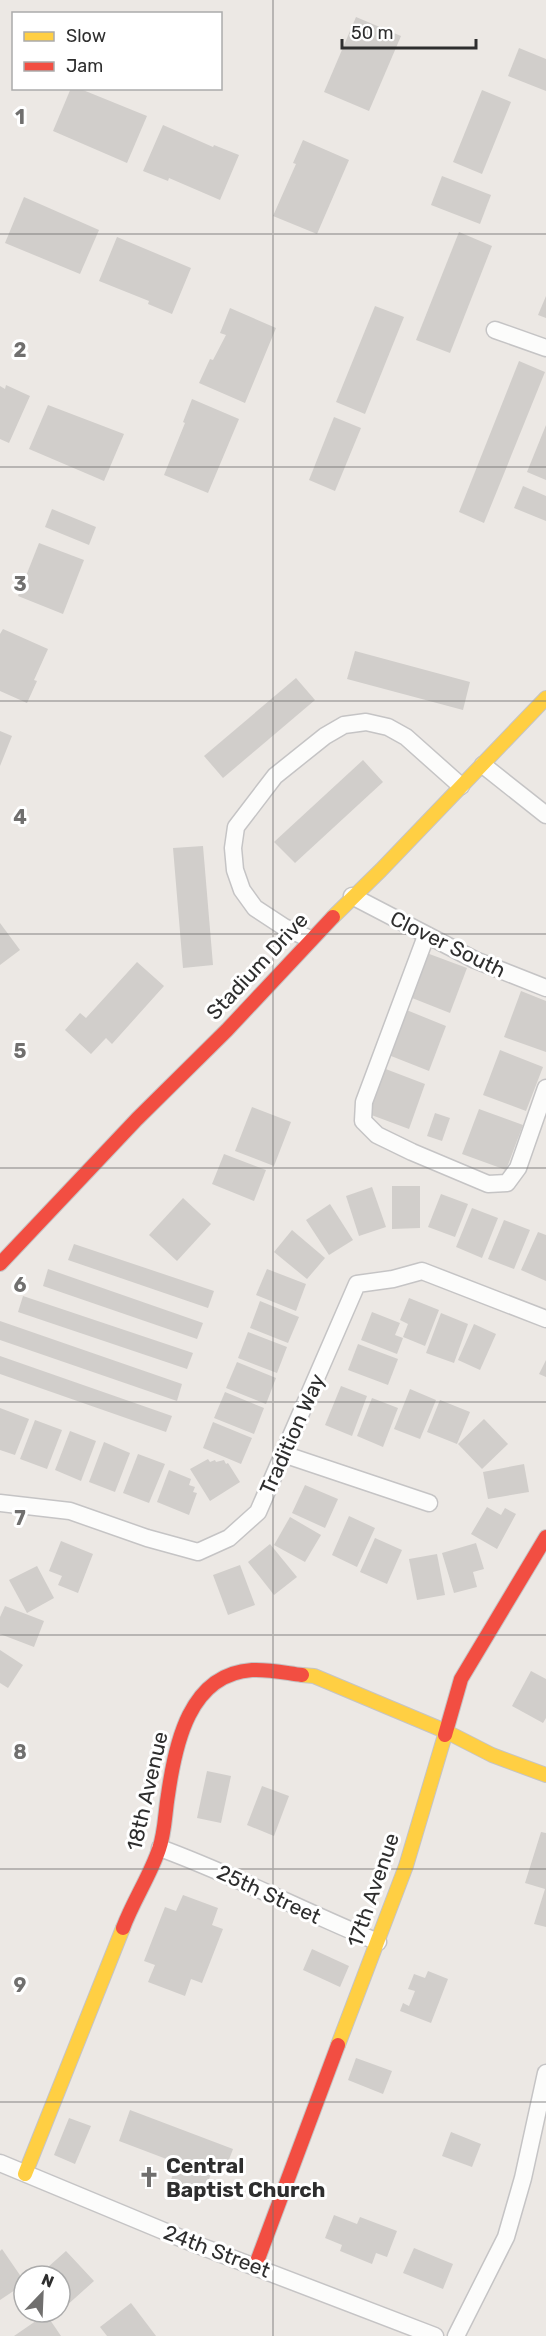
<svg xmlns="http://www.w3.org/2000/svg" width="546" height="2336" font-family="Rubik,sans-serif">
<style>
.building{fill:#d1cecb}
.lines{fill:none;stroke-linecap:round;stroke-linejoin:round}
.street-casing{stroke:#c5c4c5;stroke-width:19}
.slow-casing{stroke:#c5c4c5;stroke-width:16}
.jam-casing{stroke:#c5c4c5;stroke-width:16}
.street{stroke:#fcfcfb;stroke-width:16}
.slow{stroke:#ffcf43;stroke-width:14}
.jam{stroke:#f24e42;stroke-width:14}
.grid{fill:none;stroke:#706f6e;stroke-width:1.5;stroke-opacity:0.55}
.labels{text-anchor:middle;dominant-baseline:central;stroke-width:6;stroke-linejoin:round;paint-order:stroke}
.street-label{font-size:21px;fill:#2e2e2e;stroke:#fff}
.poi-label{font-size:21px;font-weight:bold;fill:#2e2e2e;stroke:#fff;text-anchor:start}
.grid-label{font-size:20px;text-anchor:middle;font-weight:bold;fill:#706f6e;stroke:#fff;stroke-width:6;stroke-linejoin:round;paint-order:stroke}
</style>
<rect width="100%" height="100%" fill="#ece8e4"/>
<g class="building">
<path d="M356 17 401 36 369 111 324 92Z"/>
<path d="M519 48 546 59V91L508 76Z"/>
<path d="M71 88H78L147 116 127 163 53 131Z"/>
<path d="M482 90 511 102 482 174 453 162Z"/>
<path d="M163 125 213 147 214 145 239 155 220 200 169 178 168 181 143 171Z"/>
<path d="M303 140 349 160 317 234 273 216 296 164 293 163Z"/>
<path d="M442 176 491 195 480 224 431 205Z"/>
<path d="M24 197 99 230 80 274 5 243Z"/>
<path d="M459 232 492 246 450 353 416 340Z"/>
<path d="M117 237 191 268 172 314 148 304 149 301 99 281Z"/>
<path d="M546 296V318L538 315Z"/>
<path d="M375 306 404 317 365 414 336 402Z"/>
<path d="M230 308 276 328 245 403 199 383 210 359 213 360 226 335 220 333Z"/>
<path d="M519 361 545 372 484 523 459 512Z"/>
<path d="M6 385 30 396 9 443 0 439V386L5 389Z"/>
<path d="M192 399 239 419 208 493 164 475 185 423 183 422Z"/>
<path d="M48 405 124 434 104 481 29 449Z"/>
<path d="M334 417 361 428 335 491 309 480Z"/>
<path d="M546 425V480L527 472Z"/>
<path d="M523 486 546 496V521L514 508Z"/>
<path d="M52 509 96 527 89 545 45 527Z"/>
<path d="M39 543 84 560 63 614 18 596Z"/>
<path d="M3 629 48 649 34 680 37 681 27 703 0 691V634Z"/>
<path d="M355 651 470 682 463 710 347 679Z"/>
<path d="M296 678 315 700 223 778 204 756Z"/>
<path d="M0 731 12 736 0 766Z"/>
<path d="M363 760 383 782 295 863 274 842Z"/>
<path d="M203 846 213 965 183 968 173 848Z"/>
<path d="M0 923 20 950 0 965Z"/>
<path d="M424 952 467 968 450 1013 407 996Z"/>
<path d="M137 962 164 986 112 1044 106 1038 91 1054 65 1030 80 1013 86 1018Z"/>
<path d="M521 991 546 1001V1052L504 1037Z"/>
<path d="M404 1009 446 1026 429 1071 386 1054Z"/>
<path d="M500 1050 543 1067 526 1111 483 1095Z"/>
<path d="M383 1068 425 1084 409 1129 366 1113Z"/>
<path d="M252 1107 291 1122 274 1166 235 1151Z"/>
<path d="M479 1109 523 1125 506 1170 462 1154Z"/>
<path d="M435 1113 450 1118 442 1141 427 1136Z"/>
<path d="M224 1154 266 1170 254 1201 212 1184Z"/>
<path d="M392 1186H420V1228L392 1229Z"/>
<path d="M372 1187 386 1227 359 1236 346 1196Z"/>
<path d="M441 1194 468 1204 455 1237 428 1227Z"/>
<path d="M183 1198 211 1224 177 1261 149 1235Z"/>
<path d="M330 1204 353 1240 329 1255 306 1220Z"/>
<path d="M472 1208 498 1218 482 1258 456 1247Z"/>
<path d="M504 1220 530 1230 514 1269 488 1259Z"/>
<path d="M292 1230 325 1258 307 1279 274 1252Z"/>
<path d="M538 1232 546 1235V1281L521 1270Z"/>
<path d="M74 1244 214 1291 208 1308 68 1260Z"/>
<path d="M48 1269 203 1323 197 1339 43 1286Z"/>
<path d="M267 1269 306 1284 296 1311 256 1295Z"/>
<path d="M23 1296 193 1353 187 1369 18 1312Z"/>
<path d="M409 1298 439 1310 425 1346 403 1337 408 1324 400 1320Z"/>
<path d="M260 1301 299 1317 288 1343 250 1328Z"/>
<path d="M372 1312 400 1323 395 1335 403 1338 397 1354 361 1340Z"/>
<path d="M441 1313 468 1324 454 1363 426 1353Z"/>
<path d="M0 1321 182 1384 177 1401 0 1340Z"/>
<path d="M474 1324 496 1334 480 1370 458 1360Z"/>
<path d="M248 1332 287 1347 277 1373 238 1358Z"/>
<path d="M358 1344 398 1359 388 1385 348 1370Z"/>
<path d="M0 1356 172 1416 166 1432 0 1374Z"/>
<path d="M546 1360V1377L539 1374Z"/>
<path d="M237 1362 276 1378 266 1404 226 1388Z"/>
<path d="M341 1386 367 1396 352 1436 325 1425Z"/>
<path d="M410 1389 436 1400 420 1439 394 1429Z"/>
<path d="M225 1392 264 1408 254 1434 214 1418Z"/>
<path d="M372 1398 398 1408 383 1447 357 1436Z"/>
<path d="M440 1400 470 1412 457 1444 427 1432Z"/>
<path d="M0 1408 29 1419 15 1455 0 1450Z"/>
<path d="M484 1419 508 1444 482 1469 458 1444Z"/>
<path d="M35 1420 62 1430 47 1469 20 1459Z"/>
<path d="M213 1422 252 1438 241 1464 203 1448Z"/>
<path d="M70 1431 96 1441 81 1481 55 1470Z"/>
<path d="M104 1442 130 1453 115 1492 89 1482Z"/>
<path d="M138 1454 165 1464 149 1503 123 1493Z"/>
<path d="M208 1459 210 1462 215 1460 216 1462 224 1460 226 1464 228 1463 240 1482 210 1501 190 1469Z"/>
<path d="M524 1464 529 1492 488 1499 483 1472Z"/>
<path d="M169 1470 191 1479 189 1485 195 1487 193 1492 197 1493 189 1515 157 1502Z"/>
<path d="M305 1485 338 1499 325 1528 292 1513Z"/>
<path d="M487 1507 501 1515 505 1508 516 1514 497 1549 471 1534Z"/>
<path d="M349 1516 375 1528 357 1567 332 1555Z"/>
<path d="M290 1517 321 1535 305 1562 274 1545Z"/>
<path d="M375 1538 402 1550 387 1584 360 1572Z"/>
<path d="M61 1541 93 1554 78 1593 58 1585 62 1576 49 1571Z"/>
<path d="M476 1543 484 1569 473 1572 477 1587 454 1593 442 1553Z"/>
<path d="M270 1544 297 1577 274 1595 248 1562Z"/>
<path d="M437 1554 445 1595 417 1600 409 1559Z"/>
<path d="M240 1565 255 1605 228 1615 213 1575Z"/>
<path d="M37 1566 54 1598 27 1613 9 1580Z"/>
<path d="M5 1606 44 1621 34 1647 0 1634V1617Z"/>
<path d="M0 1650 23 1665 8 1688 0 1683Z"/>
<path d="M531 1671 546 1679V1718L543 1723 512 1706Z"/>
<path d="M207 1771 231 1776 221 1823 197 1818Z"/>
<path d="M262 1786 289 1796 274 1836 247 1825Z"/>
<path d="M541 1832 546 1833V1927L534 1924 545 1889 525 1883Z"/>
<path d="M183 1895 218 1908 212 1925 223 1929 202 1983 191 1979 185 1996 148 1982 155 1965 144 1961 165 1907 176 1911Z"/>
<path d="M312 1949 349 1966 340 1987 303 1970Z"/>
<path d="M428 1971 448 1979 431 2023 400 2011 403 2003 409 2006 415 1991 408 1989 414 1974 425 1978Z"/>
<path d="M356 2058 392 2071 383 2094 348 2080Z"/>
<path d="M130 2110 233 2149 224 2173 213 2169 201 2200 168 2188 177 2163 119 2141Z"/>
<path d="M69 2118 91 2126 75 2164 54 2155Z"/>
<path d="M451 2132 481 2144 472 2167 442 2156Z"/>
<path d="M334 2215 357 2224 360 2217 397 2231 387 2257 376 2253 372 2264 340 2251 342 2245 325 2238Z"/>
<path d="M414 2248 453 2264 443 2289 403 2273Z"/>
<path d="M2 2249 24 2281V2284L0 2300V2251Z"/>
<path d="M66 2251 94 2281 65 2307 60 2302V2276H38Z"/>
<path d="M131 2303 156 2336H107L100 2327Z"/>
<path d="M46 2314 61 2336H14Z"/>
</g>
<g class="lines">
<defs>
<g id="street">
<path d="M495 330 546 348"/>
<path d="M483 765 546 815"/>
<path d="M352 896 475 960 546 988"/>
<path d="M426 936 364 1102 363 1121 377 1135 412 1152 488 1184 507 1183 518 1168 546 1088"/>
<path d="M310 939 284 927 255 908 242 890 235 870 233 848 236 827 275 776 325 736 344 725 366 722 388 727 406 737 461 786"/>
<path d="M283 1454 429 1503"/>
<path d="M0 1503 70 1511 147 1538 198 1552 229 1538 258 1512 357 1284 393 1279 422 1271 546 1319"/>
<path d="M160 1848C234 1875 305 1912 378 1942"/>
<path d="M0 2163 195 2244 435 2336"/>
<path d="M456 2336 506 2237 523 2178 546 2073"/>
</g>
<g id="slow">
<path d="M333 917 381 870 546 698"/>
<path d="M302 1675 314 1676 445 1731 492 1755 546 1775"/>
<path d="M338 2045 406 1866 445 1735"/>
<path d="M25 2174 123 1928"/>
</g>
<g id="jam">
<path d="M0 1264 137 1119 227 1030 333 917"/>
<path d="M445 1735 461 1679 546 1537"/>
<path d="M123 1928C133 1901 150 1876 159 1849 165 1833 165 1812 168 1795 175 1745 189 1674 252 1670 268 1669 286 1673 302 1675"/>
<path d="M255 2267 338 2045"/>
</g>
</defs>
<use href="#street" class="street-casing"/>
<use href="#slow" class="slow-casing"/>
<use href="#jam" class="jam-casing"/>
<use href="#street" class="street"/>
<use href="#slow" class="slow"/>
<use href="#jam" class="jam"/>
</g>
<path class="grid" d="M273 0V2336M0 234H546M0 467H546M0 701H546M0 934H546M0 1168H546M0 1402H546M0 1635H546M0 1869H546M0 2102H546"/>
<defs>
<symbol id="church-bare" viewBox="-9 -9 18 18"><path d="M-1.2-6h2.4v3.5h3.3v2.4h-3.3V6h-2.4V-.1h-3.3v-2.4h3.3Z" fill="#706f6e" stroke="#fff" stroke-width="2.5" paint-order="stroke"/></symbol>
</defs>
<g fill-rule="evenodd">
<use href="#church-bare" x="134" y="2162" width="30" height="30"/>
</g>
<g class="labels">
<g class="street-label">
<text transform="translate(448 944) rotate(26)">Clover South</text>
<text transform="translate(257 966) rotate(-47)">Stadium Drive</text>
<text transform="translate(292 1434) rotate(-66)">Tradition Way</text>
<text transform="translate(147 1791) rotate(-77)">18th Avenue</text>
<text transform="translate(373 1890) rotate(-71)">17th Avenue</text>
<text transform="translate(269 1894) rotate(25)">25th Street</text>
<text transform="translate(217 2251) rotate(21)">24th Street</text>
</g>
<g class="poi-label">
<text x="166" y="2165">Central<tspan x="166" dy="24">Baptist Church</tspan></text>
</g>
</g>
<g class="grid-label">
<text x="20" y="124">1</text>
<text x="20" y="357">2</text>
<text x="20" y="591">3</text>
<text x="20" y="824">4</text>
<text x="20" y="1058">5</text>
<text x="20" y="1292">6</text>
<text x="20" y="1525">7</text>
<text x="20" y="1759">8</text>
<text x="20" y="1992">9</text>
</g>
<rect x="12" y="12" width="210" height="78" fill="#ffffff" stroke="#ababab" stroke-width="1.5"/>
<rect x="24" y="32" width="30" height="9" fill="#ffcf43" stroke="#ababab" stroke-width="1.5"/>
<text x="66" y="42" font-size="18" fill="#2e2e2e">Slow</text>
<rect x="24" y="62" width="30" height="9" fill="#f24e42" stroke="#ababab" stroke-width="1.5"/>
<text x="66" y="72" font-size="18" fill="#2e2e2e">Jam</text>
<g transform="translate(42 2294) rotate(23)"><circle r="28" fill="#ffffff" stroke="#ababab" stroke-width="1.5"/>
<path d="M0-4.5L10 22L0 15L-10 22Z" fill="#706f6e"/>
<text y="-9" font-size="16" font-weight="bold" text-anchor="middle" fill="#2e2e2e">N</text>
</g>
<path d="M342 39v9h134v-9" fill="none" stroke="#2e2e2e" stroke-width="3"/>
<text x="351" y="39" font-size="18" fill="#2e2e2e" stroke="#ffffff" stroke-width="4.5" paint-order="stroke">50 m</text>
</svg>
